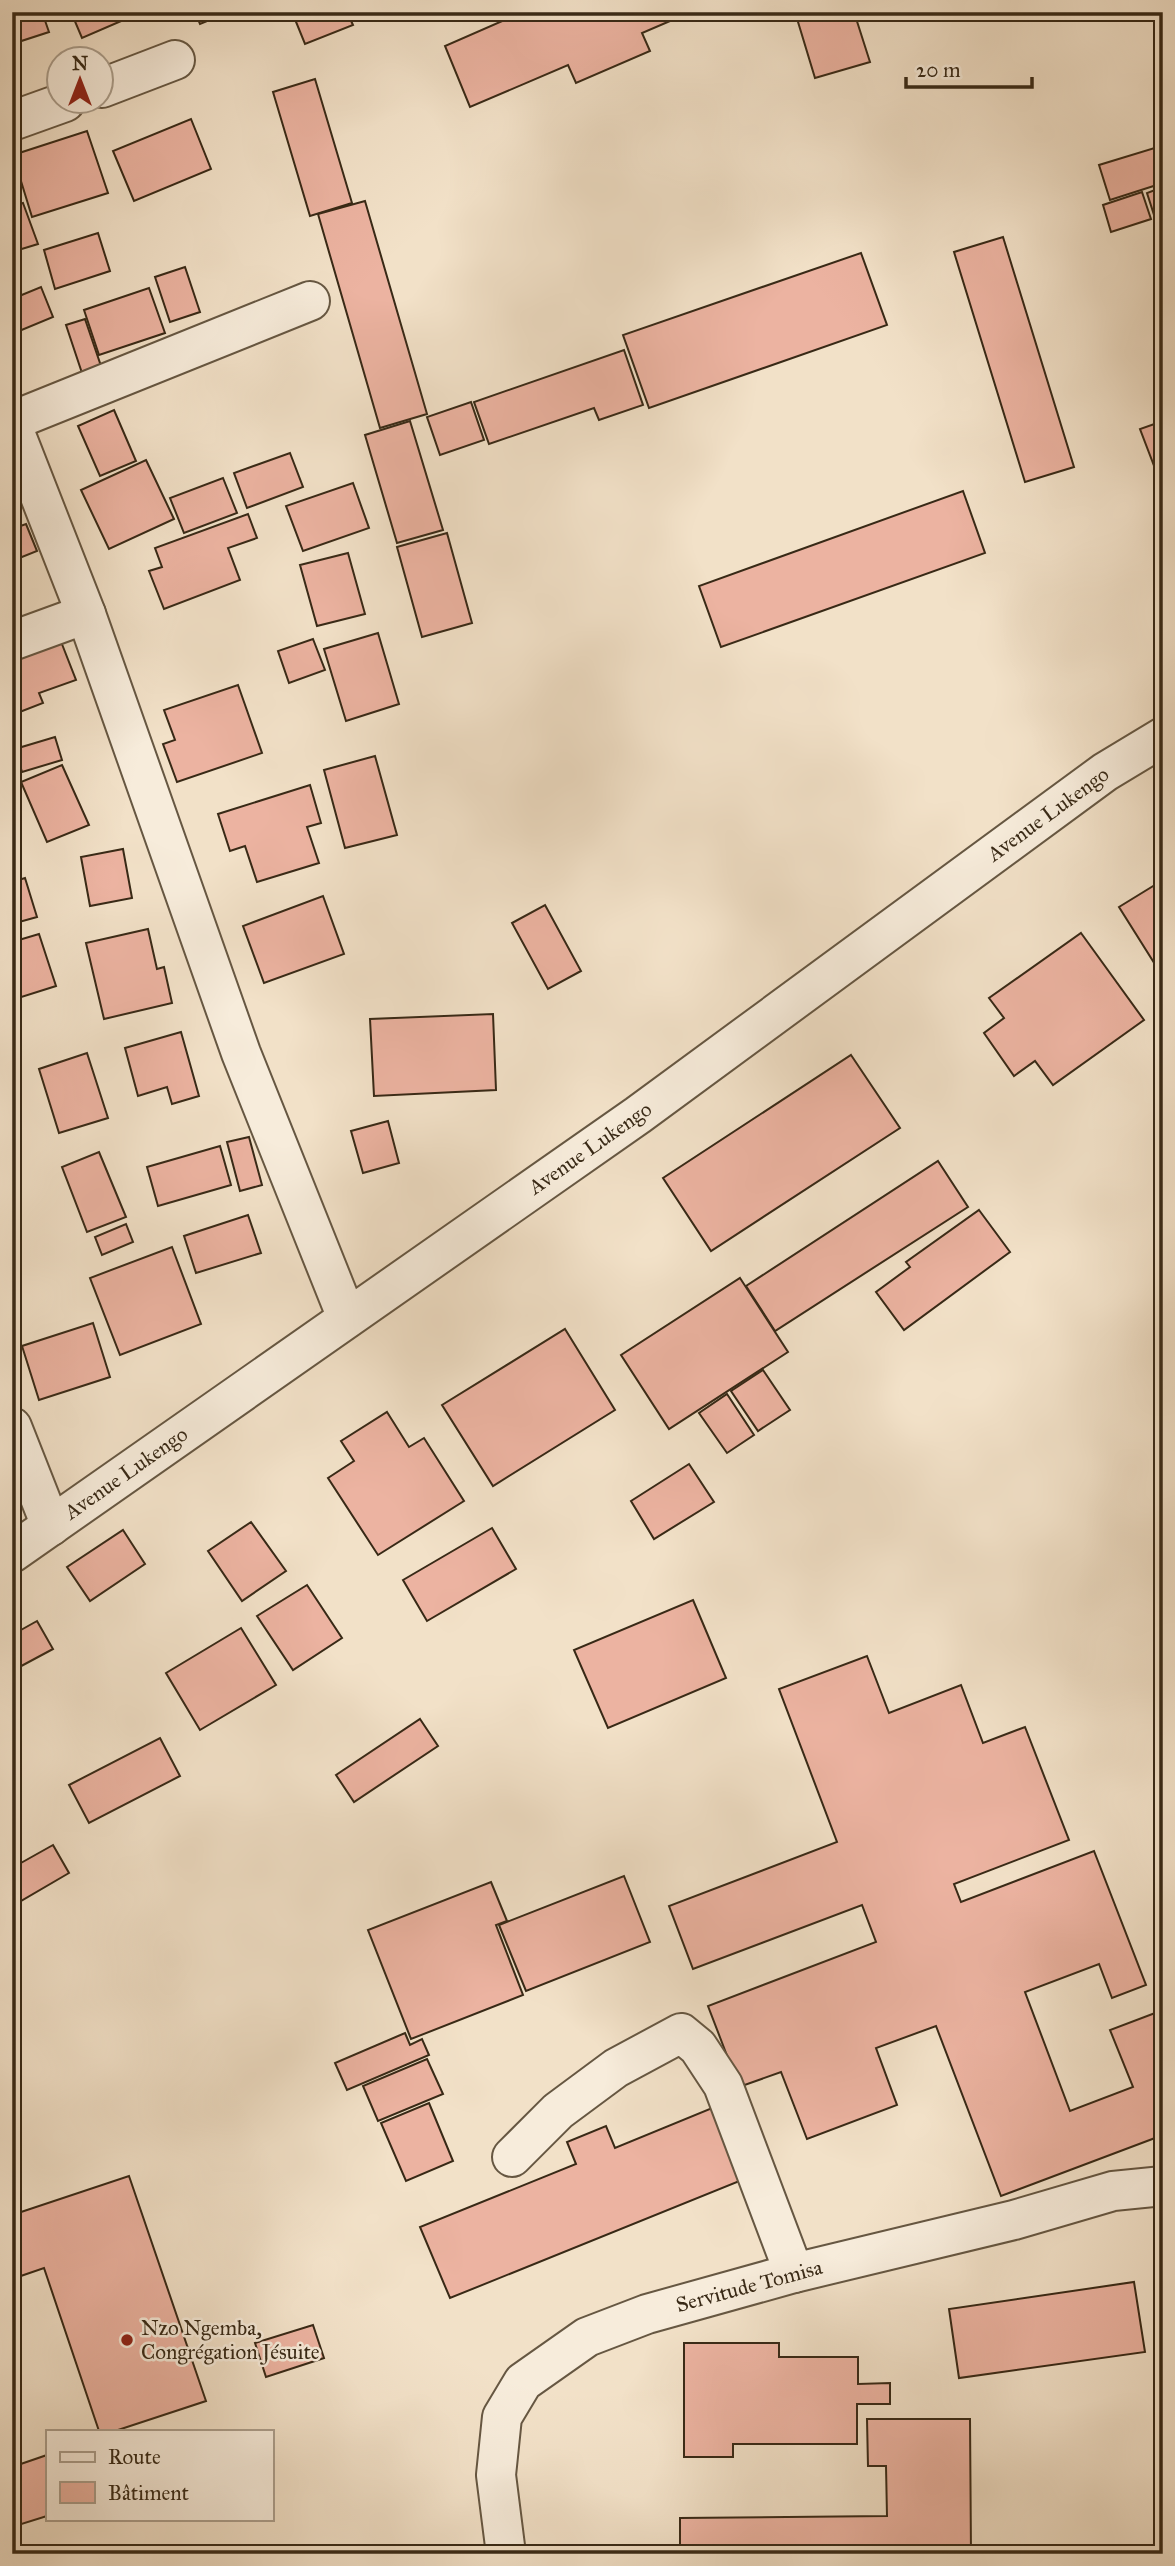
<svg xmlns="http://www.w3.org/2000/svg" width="1175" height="2566" font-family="'IM FELL Great Primer',serif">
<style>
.building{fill:#ecb3a1;stroke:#382916;stroke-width:2}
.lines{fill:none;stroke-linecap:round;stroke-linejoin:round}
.minor-casing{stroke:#665742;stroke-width:42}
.minor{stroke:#f7ecdb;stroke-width:38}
.poi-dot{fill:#8f2418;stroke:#f7ecdb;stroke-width:2.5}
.labels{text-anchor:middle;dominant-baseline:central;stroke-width:5;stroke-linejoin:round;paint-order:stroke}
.street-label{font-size:21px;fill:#382916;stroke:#f7ecdb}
.poi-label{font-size:21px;fill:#382916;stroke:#f7ecdb;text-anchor:start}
</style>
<rect width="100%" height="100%" fill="#f2e1c8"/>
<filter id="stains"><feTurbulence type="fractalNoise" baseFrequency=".00286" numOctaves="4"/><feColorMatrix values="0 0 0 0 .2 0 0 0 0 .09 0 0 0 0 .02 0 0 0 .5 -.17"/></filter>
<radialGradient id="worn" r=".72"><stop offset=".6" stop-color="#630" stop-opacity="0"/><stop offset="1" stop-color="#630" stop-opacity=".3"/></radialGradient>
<g class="building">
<path d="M12 12H42L49 32 12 44Z"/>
<path d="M71 12H142L82 38Z"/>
<path d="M195 12H229L200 24Z"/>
<path d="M292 12H347L353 25 305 44Z"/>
<path d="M523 12H691L642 33 650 51 576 83 568 65 470 107 445 46Z"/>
<path d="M795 12H854L870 62 815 78Z"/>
<path d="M315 79 352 203 310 216 273 92Z"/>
<path d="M191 119 211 169 134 201 113 151Z"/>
<path d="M87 131 108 193 32 217 13 155Z"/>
<path d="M1161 146 1163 183 1110 200 1099 165Z"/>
<path d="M1163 187V216L1155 218 1147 193Z"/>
<path d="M1142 192 1151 219 1111 232 1103 205Z"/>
<path d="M365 201 427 414 380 428 318 214Z"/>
<path d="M23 203 38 244 12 252V206Z"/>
<path d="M98 233 110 271 55 289 44 250Z"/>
<path d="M1003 237 1074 467 1025 482 954 252Z"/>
<path d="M861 253 887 325 649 408 623 335Z"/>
<path d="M185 267 200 312 170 322 155 277Z"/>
<path d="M41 287 53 317 12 334V299Z"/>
<path d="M149 288 165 333 99 355 84 310Z"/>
<path d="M85 319 102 369 83 376 66 325Z"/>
<path d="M624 350 643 405 599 420 594 408 489 444 474 402Z"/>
<path d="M471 402 484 440 440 455 427 417Z"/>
<path d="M114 410 136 461 100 476 78 426Z"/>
<path d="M410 421 443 530 397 543 365 435Z"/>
<path d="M1163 421V468L1156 471 1140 429Z"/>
<path d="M290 453 303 487 247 508 234 473Z"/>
<path d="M146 460 174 519 109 549 81 490Z"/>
<path d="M223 478 237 513 184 533 170 498Z"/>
<path d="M353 483 369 528 303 551 286 506Z"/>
<path d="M963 491 985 553 721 647 699 586Z"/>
<path d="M248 514 257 538 228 548 240 580 164 609 149 571 162 567 155 548Z"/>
<path d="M26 524 37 551 12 561V529Z"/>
<path d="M447 533 472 623 422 637 397 547Z"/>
<path d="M348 553 365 614 317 626 300 565Z"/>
<path d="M378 633 399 704 346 721 324 649Z"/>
<path d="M58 634 76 680 39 693 43 703 12 715V651Z"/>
<path d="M313 639 325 670 289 683 278 651Z"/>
<path d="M238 685 262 753 177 782 163 744 175 740 164 710Z"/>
<path d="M55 737 62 760 22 772 15 749Z"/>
<path d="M375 756 397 835 345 848 324 770Z"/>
<path d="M62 765 89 825 47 842 21 782Z"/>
<path d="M310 785 321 823 307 827 319 863 257 882 245 846 230 851 218 814Z"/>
<path d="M123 849 132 898 90 906 81 857Z"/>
<path d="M25 878 37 917 12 924V882Z"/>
<path d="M1163 880V977L1119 907Z"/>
<path d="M323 896 344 954 264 983 243 926Z"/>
<path d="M545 905 581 971 548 989 512 923Z"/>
<path d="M148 929 157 969 164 967 172 1003 104 1019 86 943Z"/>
<path d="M1081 933 1144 1020 1053 1085 1035 1061 1014 1076 984 1033 1004 1018 989 998Z"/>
<path d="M39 934 56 986 12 1000V942Z"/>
<path d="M493 1014 496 1090 374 1096 370 1019Z"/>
<path d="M181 1032 199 1096 172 1104 167 1087 138 1096 125 1048Z"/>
<path d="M87 1053 108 1118 59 1133 39 1069Z"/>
<path d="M851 1055 900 1128 711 1251 663 1178Z"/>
<path d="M388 1121 399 1163 363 1173 351 1131Z"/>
<path d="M249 1137 262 1185 240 1191 227 1142Z"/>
<path d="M220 1146 231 1185 158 1206 147 1167Z"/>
<path d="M99 1152 126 1217 87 1232 62 1167Z"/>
<path d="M938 1161 968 1207 775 1331 746 1286Z"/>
<path d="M979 1210 1010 1252 904 1330 876 1292 910 1267 906 1262Z"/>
<path d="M248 1215 261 1253 196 1273 184 1236Z"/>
<path d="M126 1224 133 1242 102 1255 95 1237Z"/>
<path d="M172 1247 201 1324 120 1355 90 1278Z"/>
<path d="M740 1278 788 1352 669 1429 621 1355Z"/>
<path d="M93 1323 110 1377 39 1400 22 1346Z"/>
<path d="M565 1329 615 1410 493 1486 442 1405Z"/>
<path d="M763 1370 790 1410 758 1431 731 1391Z"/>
<path d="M727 1394 754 1435 727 1453 699 1413Z"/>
<path d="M387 1412 409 1447 424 1438 464 1501 378 1555 328 1478 354 1461 341 1441Z"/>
<path d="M689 1464 714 1502 654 1539 631 1501Z"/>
<path d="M251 1522 286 1571 242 1601 208 1551Z"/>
<path d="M492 1528 516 1569 427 1621 403 1580Z"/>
<path d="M123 1530 145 1564 90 1601 67 1567Z"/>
<path d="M307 1585 342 1638 293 1670 257 1616Z"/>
<path d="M693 1600 726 1678 608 1728 574 1650Z"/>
<path d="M37 1621 53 1649 12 1671V1635Z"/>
<path d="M241 1628 276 1685 200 1730 166 1673Z"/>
<path d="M867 1656 889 1713 961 1685 983 1743 1025 1727 1069 1840 954 1884 961 1902 1094 1851 1146 1985 1112 1998 1099 1964 1025 1992 1070 2111 1133 2087 1110 2030 1163 2010V2135L1001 2196 936 2026 876 2048 897 2105 807 2139 781 2072 739 2087 708 2006 876 1942 862 1905 693 1969 669 1906 837 1842 779 1689Z"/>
<path d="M420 1719 438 1746 354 1802 336 1775Z"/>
<path d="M160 1738 180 1776 89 1823 69 1785Z"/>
<path d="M53 1845 69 1873 14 1905 12 1901V1868Z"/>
<path d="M624 1876 650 1942 526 1991 499 1925Z"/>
<path d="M491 1882 507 1921 496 1925 523 1995 411 2039 368 1930Z"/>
<path d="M405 2033 410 2045 422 2039 429 2055 347 2090 335 2063Z"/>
<path d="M427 2059 443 2094 378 2121 363 2086Z"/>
<path d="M429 2103 453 2161 406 2181 381 2123Z"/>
<path d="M717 2106 747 2178 450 2298 420 2227 576 2164 567 2142 606 2126 615 2148Z"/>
<path d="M129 2176 206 2401 115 2431H99L44 2268 12 2279V2215Z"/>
<path d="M1134 2282 1145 2352 959 2378 949 2309Z"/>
<path d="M313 2325 324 2358 266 2377 255 2343Z"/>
<path d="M684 2343H779V2357H858V2384L890 2383V2404H857V2444H733V2457H684Z"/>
<path d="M867 2419H970L971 2554H680V2518L887 2516 886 2466H868Z"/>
<path d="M47 2455V2516L12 2527V2467Z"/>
<path d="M452 2545 453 2554H419L418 2549Z"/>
</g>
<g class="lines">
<defs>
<g id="minor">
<path d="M102 88 175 60"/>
<path d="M12 121 65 102"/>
<path d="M12 421 310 301"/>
<path d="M12 425 86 614 241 1053 347 1318"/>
<path d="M12 641 86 614"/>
<path d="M12 1427 51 1526"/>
<path d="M12 1553 638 1115 1105 772 1163 737"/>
<path d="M512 2157 558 2111 616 2068 681 2033 698 2047 723 2085 794 2273"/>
<path d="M506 2554 496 2475 502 2417 523 2382 587 2337 647 2314 794 2273 1014 2220 1113 2191 1163 2186"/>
</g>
</defs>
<use href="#minor" class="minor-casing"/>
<use href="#minor" class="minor"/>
</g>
<circle class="poi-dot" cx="127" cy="2340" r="7"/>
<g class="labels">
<g class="street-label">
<text transform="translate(1048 814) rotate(-36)">Avenue Lukengo</text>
<text transform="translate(590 1148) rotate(-35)">Avenue Lukengo</text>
<text transform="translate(126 1473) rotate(-35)">Avenue Lukengo</text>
<text transform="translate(749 2286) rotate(-15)">Servitude Tomisa</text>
</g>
<g class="poi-label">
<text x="141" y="2328">Nzo Ngemba,<tspan x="141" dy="24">Congrégation Jésuite</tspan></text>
</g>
</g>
<rect width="1175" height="2566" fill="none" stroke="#f2e1c8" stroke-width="42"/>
<rect x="14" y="14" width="1147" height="2538" fill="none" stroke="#382916" stroke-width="3.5"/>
<rect x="21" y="21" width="1133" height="2524" fill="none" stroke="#382916" stroke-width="2"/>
<rect x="46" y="2430" width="228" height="91" fill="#f7ecdb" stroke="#ab9e8c" stroke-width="2"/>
<rect x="60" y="2452" width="35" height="10" fill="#f7ecdb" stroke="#ab9e8c" stroke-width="2"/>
<text x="108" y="2464" font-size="21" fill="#382916">Route</text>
<rect x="60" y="2482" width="35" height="21" fill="#ecb3a1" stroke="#ab9e8c" stroke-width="2"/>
<text x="108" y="2500" font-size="21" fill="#382916">Bâtiment</text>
<g transform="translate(80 80)"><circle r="33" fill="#f7ecdb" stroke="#ab9e8c" stroke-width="2"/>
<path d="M0-5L12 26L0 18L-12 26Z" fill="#8f2418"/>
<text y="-10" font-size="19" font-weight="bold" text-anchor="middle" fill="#382916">N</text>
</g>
<path d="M906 77v10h126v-10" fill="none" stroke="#382916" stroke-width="3.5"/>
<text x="916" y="77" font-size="21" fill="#382916" stroke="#f7ecdb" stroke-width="5" paint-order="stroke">20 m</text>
<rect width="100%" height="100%" filter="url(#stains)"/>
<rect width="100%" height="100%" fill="url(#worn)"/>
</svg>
